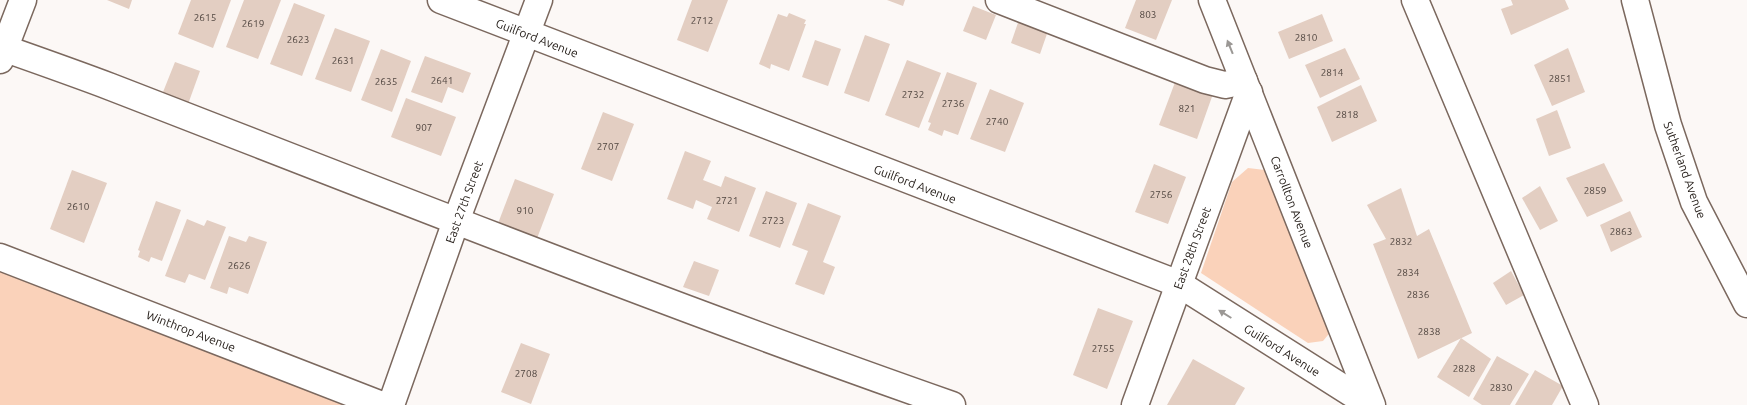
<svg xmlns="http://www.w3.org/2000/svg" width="1747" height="405" font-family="Ubuntu,sans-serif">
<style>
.green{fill:#fad2ba}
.building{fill:#e3cec2}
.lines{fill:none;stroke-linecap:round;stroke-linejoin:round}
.minor-casing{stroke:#7b685e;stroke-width:29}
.minor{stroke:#fff;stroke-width:26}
.oneway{fill:#9b9895}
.labels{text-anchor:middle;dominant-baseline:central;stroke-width:4;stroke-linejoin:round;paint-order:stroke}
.number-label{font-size:10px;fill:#514640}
.street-label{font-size:12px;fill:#201914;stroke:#fff}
</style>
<rect width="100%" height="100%" fill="#fcf8f6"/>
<g class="green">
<path d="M1248 168 1265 170 1272 180 1333 329 1323 341 1308 343 1201 273 1232 182Z"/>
<path d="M0 270 349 405H0Z"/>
</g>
<g class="building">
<path d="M107 0H132L129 9Z"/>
<path d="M191 0H231L213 48 178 34Z"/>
<path d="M244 0H281L258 59 226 47Z"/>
<path d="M692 0H728L708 52 677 40Z"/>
<path d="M887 0H905L903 6Z"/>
<path d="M1136 0H1172L1156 40 1125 28Z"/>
<path d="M1511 0H1565L1569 9 1511 35 1501 9 1513 5Z"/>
<path d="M294 3 325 15 302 76 270 64Z"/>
<path d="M973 6 996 15 986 40 963 31Z"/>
<path d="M789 13 806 20 804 24H806L789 71 771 64 770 69 759 64 778 14 787 17Z"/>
<path d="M1322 14 1333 41 1289 59 1278 32Z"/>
<path d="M1020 17 1049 28 1040 54 1011 43Z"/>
<path d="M335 28 370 41 351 92 315 79Z"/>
<path d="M865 35 890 44 869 102 844 93Z"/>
<path d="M815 40 841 49 828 86 802 77Z"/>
<path d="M1345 48 1360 79 1320 98 1305 65Z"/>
<path d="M1568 48 1585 92 1552 106 1534 65Z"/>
<path d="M381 49 411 61 392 112 361 100Z"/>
<path d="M425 56 471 73 463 93 448 87 442 103 411 92Z"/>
<path d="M907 60 941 73 919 128 885 115Z"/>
<path d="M175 62 200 71 187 107 161 97Z"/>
<path d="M947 72 977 83 958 135 944 130 942 136 928 130 931 123 928 122Z"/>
<path d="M1177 77 1214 91 1197 139 1159 125Z"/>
<path d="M1361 85 1377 121 1332 142 1317 107Z"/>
<path d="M990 89 1024 103 1005 152 970 139Z"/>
<path d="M406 98 456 117 441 156 391 137Z"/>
<path d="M1557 110 1571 148 1549 156 1536 119Z"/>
<path d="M603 112 634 124 612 181 581 169Z"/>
<path d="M685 151 711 161 703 180 721 187 725 176 756 188 739 232 707 219 712 207 696 200 693 209 667 199Z"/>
<path d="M1604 163 1623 201 1587 217 1566 178Z"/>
<path d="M1154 164 1186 177 1168 224 1135 212Z"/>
<path d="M72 170 107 183 84 243 50 229Z"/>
<path d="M515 179 554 194 536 241 497 226Z"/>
<path d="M1540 186 1558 221 1540 230 1522 198Z"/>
<path d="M1401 188 1417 236 1429 229 1472 333 1418 359 1373 244 1386 239 1367 205Z"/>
<path d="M766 191 797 203 780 248 749 236Z"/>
<path d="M156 201 181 210 162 261 151 257 149 262 138 257 140 251 138 250Z"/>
<path d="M808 203 841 216 823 262 835 267 824 295 795 284 808 251 792 245Z"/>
<path d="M1630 211 1642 237 1611 252 1600 225Z"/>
<path d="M187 219 204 226 207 220 226 227 205 280 189 274 185 283 165 276Z"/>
<path d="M229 236 246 242 249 236 267 242 248 294 229 287 227 294 210 288Z"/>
<path d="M694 261 719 270 709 296 683 287Z"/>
<path d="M1511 271 1524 295 1506 305 1493 283Z"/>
<path d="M1098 308 1133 321 1107 389 1073 375Z"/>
<path d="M1461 338 1491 359 1469 397 1437 377Z"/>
<path d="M521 343 550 354 531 404 501 392Z"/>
<path d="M1497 356 1529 374 1510 405H1482L1473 399Z"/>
<path d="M1193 359 1245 388 1235 405H1167Z"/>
<path d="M1535 370 1563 386 1552 405H1515Z"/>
</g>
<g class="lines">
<defs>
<g id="minor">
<path d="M441 0 1179 284 1370 405"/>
<path d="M999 0 1205 80 1225 85 1244 81"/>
<path d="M1212 0 1372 405"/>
<path d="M1415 0 1585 405"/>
<path d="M1635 0 1668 125 1694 202 1747 304"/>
<path d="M0 47C37 60 74 73 111 87 390 195 669 306 952 405"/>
<path d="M0 60 23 0"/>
<path d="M0 257 382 405"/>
<path d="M391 405 456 221 539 0"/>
<path d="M1135 405 1249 92"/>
</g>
</defs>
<use href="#minor" class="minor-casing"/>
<use href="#minor" class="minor"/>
</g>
<defs><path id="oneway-solid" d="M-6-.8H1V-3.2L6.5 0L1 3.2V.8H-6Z" transform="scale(1.25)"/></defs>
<g class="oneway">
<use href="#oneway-solid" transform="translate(1230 47) rotate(-112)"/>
<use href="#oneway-solid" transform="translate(1225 314) rotate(-148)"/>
</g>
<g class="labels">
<g class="number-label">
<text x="1148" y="14">803</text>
<text x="205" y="17">2615</text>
<text x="702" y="20">2712</text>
<text x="253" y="23">2619</text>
<text x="1306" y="37">2810</text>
<text x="298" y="39">2623</text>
<text x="343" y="60">2631</text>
<text x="1332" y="72">2814</text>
<text x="1560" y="78">2851</text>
<text x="442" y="80">2641</text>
<text x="386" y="81">2635</text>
<text x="913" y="94">2732</text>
<text x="953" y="103">2736</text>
<text x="1187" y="108">821</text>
<text x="1347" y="114">2818</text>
<text x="997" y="121">2740</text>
<text x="424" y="127">907</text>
<text x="608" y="146">2707</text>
<text x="1595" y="190">2859</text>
<text x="1161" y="194">2756</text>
<text x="727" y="200">2721</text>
<text x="78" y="206">2610</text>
<text x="525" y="210">910</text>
<text x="773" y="220">2723</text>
<text x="1621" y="231">2863</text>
<text x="1401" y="241">2832</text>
<text x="239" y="265">2626</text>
<text x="1408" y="272">2834</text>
<text x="1418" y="294">2836</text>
<text x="1429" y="331">2838</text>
<text x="1103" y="348">2755</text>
<text x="1464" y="368">2828</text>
<text x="526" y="373">2708</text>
<text x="1501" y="387">2830</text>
</g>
<g class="street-label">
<text transform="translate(537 38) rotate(21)">Guilford Avenue</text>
<text transform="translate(1685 170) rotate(70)">Sutherland Avenue</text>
<text transform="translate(915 184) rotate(21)">Guilford Avenue</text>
<text transform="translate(464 202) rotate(-70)">East 27th Street</text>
<text transform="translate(1292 202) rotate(69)">Carrollton Avenue</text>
<text transform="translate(1192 248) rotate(-70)">East 28th Street</text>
<text transform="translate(191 331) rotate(21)">Winthrop Avenue</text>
<text transform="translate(1282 350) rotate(32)">Guilford Avenue</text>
</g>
</g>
</svg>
